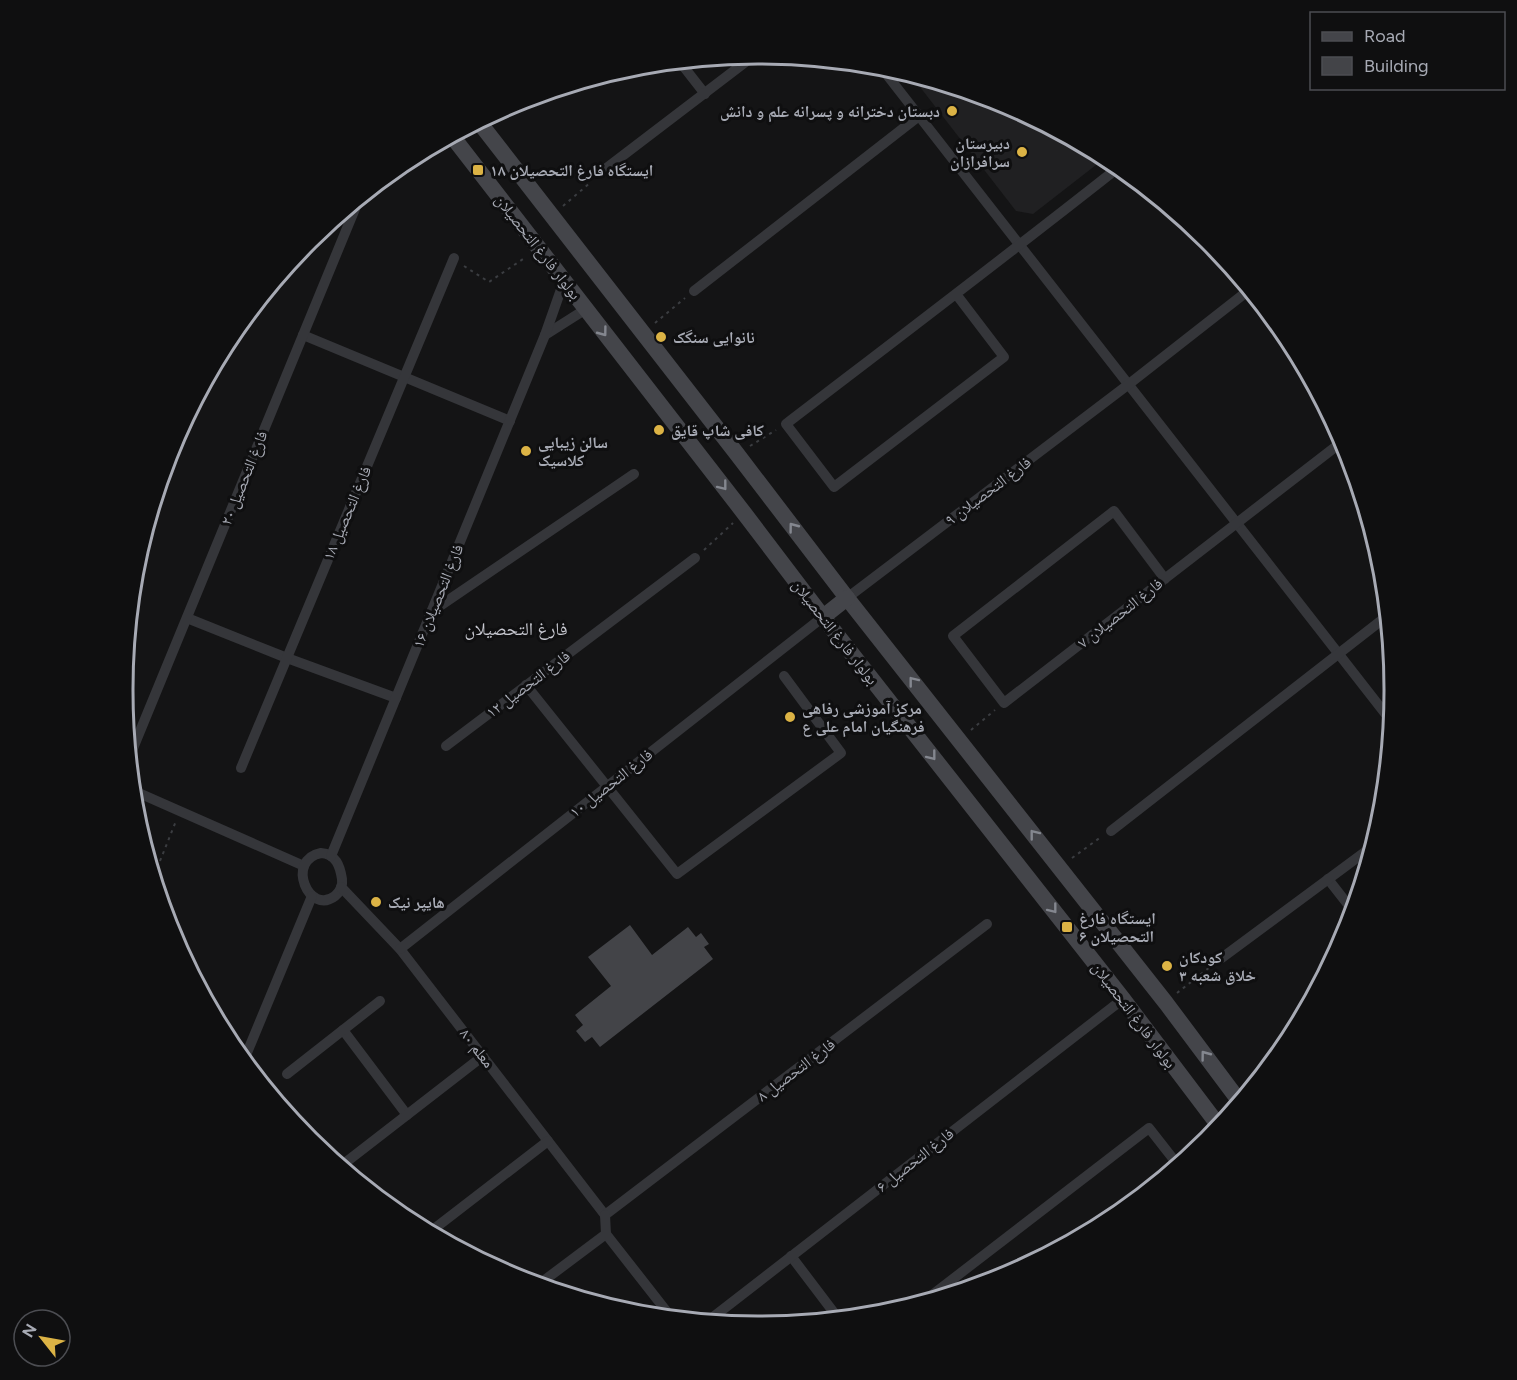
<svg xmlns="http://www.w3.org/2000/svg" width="1517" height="1380" font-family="Figtree,'Noto Naskh Arabic',sans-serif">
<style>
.built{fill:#202022}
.building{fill:#434448}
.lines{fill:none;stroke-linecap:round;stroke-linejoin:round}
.path{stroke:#3b3d41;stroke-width:2;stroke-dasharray:3 4.5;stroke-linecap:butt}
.street{stroke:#35363a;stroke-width:10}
.secondary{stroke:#44454a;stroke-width:16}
.oneway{stroke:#84878f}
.poi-dot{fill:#dcb345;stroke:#0f0f10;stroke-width:2}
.labels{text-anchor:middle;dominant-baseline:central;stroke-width:6;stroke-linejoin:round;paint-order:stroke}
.poi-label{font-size:16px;font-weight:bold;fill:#a7aab4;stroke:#0f0f10;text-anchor:start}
.street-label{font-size:16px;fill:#a7aab4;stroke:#0f0f10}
.neighbourhood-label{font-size:18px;fill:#c8c9d1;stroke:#0f0f10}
.rim{fill:none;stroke:#a7aab4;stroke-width:3}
</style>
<rect width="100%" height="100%" fill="#141415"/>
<path class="built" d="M910 74 1002 103 1105 158 1033 214 1016 211Z"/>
<path class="building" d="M630 925 652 955 688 927 696 937 701 933 709 944 704 947 713 959 600 1047 592 1037 585 1042 576 1031 583 1025 575 1015 611 986 588 957Z"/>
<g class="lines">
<g class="path">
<path d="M563 206 591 182"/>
<path d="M464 266 489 282 526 257"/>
<path d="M655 323 685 298"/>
<path d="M750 446 776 430"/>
<path d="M704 550 733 523"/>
<path d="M971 730 995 710"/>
<path d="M1072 858 1101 837"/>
<path d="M160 861 176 821"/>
<path d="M1177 993 1210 967"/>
</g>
<g class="street">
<path d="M680 62 705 94"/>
<path d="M880 66 1391 721"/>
<path d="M600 173 756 54"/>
<path d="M694 291 919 116"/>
<path d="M956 294 1004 357 834 487 786 424C897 339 1009 254 1119 167"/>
<path d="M303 335 510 421"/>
<path d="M545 335 586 309"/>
<path d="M1165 579 1114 511 953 636 1004 703 1343 441"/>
<path d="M847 598 1129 384 1249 290"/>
<path d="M431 612 634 474"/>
<path d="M187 618 287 658 396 698"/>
<path d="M526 685 677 874 841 753 784 676"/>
<path d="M446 746 695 558"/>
<path d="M129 758 359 199"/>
<path d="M241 768 454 258"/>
<path d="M132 790 304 866"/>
<path d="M1111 831 1387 616"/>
<path d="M321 853C336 854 340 866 342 879 343 885 340 892 335 896 309 916 285 860 321 853Z"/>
<path d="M331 856 545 335 564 281"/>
<path d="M153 876 155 872"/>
<path d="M1328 879 1353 911"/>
<path d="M341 887 400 949 605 1215"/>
<path d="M400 949 823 617"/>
<path d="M1219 960 1373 846"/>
<path d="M343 1030 407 1115"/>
<path d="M244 1060 312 896"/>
<path d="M287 1074 380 1001"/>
<path d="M341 1166 483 1056"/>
<path d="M605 1215 987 924"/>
<path d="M430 1232 548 1141"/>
<path d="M606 1234 671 1317"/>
<path d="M791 1256 838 1318"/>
<path d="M538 1285 606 1234 605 1215"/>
<path d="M923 1302 1149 1128 1178 1165"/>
<path d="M708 1321 1123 999"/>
</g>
<g class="secondary">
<path d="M479 122 737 454 847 598 1166 1003 1240 1102"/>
<path d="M452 136 744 513 823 617 1123 999 1219 1126"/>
<path d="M823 617 847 598"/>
</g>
</g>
<defs><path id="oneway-chevron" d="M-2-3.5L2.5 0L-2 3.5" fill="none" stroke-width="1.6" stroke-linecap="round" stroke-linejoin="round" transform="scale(1.5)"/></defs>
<g class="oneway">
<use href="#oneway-chevron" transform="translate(603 332) rotate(53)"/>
<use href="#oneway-chevron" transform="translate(723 486) rotate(52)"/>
<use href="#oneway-chevron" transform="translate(793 527) rotate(-127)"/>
<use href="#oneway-chevron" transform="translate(913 681) rotate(-128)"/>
<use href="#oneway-chevron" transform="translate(932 756) rotate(52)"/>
<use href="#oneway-chevron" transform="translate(1034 834) rotate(-128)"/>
<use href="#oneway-chevron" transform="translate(1053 909) rotate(52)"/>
<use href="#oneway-chevron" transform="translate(1205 1055) rotate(-127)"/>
</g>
<g class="poi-dot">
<circle cx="952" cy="111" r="6"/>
<circle cx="1022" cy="152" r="6"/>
<rect x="472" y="164" width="12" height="12" rx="3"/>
<circle cx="661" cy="337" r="6"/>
<circle cx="659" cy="430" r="6"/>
<circle cx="526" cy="451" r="6"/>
<circle cx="790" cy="717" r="6"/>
<circle cx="376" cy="902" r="6"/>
<rect x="1061" y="921" width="12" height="12" rx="3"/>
<circle cx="1167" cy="966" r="6"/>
</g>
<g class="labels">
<g class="poi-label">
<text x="940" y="111" text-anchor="end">دبستان دخترانه و پسرانه علم و دانش</text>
<text x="1010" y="143" text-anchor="end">دبیرستان<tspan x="1010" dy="18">سرافرازان</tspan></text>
<text x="490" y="170">ایستگاه فارغ التحصیلان ۱۸</text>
<text x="673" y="337">نانوایی سنگک</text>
<text x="671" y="430">کافی شاپ قایق</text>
<text x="538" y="442">سالن زیبایی<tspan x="538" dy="18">کلاسیک</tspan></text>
<text x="802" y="708">مرکز آموزشی رفاهی<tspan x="802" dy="18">فرهنگیان امام علی ع</tspan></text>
<text x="388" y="902">هایپر نیک</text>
<text x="1079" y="918">ایستگاه فارغ<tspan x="1079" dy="18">التحصیلان ۶</tspan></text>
<text x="1179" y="957">کودکان<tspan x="1179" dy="18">خلاق شعبه ۳</tspan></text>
</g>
<g class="street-label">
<text transform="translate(538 247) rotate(52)">بولوار فارغ التحصیلان</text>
<text transform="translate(244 478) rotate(-68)">فارغ التحصیل ۲۰</text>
<text transform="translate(988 491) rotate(-37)">فارغ التحصیلان ۹</text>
<text transform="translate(347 513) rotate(-67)">فارغ التحصیل ۱۸</text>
<text transform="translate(438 596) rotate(-68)">فارغ التحصیلان ۱۶</text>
<text transform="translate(1120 613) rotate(-38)">فارغ التحصیلان ۷</text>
<text transform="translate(835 632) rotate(52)">بولوار فارغ التحصیلان</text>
<text transform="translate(528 684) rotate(-37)">فارغ التحصیل ۱۲</text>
<text transform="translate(611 783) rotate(-38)">فارغ التحصیل ۱۰</text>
<text transform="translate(1134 1015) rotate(53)">بولوار فارغ التحصیلان</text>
<text transform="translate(477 1048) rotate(52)">معلم ۸۰</text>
<text transform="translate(796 1070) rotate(-37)">فارغ التحصیل ۸</text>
<text transform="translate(915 1160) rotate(-38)">فارغ التحصیل ۶</text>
</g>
<g class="neighbourhood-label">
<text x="516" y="629">فارغ التحصیلان</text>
</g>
</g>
<path d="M0 0H1517V1380H0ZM758 64H759A625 625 0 0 1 1384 689V691A625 625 0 0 1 759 1316H758A625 625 0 0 1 133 691V689A625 625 0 0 1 758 64Z" fill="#0f0f10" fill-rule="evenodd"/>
<path class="rim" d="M758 64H759A625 625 0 0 1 1384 689V691A625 625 0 0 1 759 1316H758A625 625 0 0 1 133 691V689A625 625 0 0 1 758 64Z"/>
<rect x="1310" y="12" width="195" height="78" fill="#0f0f10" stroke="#4c4d52" stroke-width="1.5"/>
<rect x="1322" y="32" width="30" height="9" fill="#44454a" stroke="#4c4d52" stroke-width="1.5"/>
<text x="1364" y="42" font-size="18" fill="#a7aab4">Road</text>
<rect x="1322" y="57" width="30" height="18" fill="#434448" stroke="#4c4d52" stroke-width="1.5"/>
<text x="1364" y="72" font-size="18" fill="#a7aab4">Building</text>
<g transform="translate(42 1338) rotate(301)"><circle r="28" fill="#0f0f10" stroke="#4c4d52" stroke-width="1.5"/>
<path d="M0-4.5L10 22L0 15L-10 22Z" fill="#dcb345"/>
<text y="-9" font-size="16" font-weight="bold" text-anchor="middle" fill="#a7aab4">N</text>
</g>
</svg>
